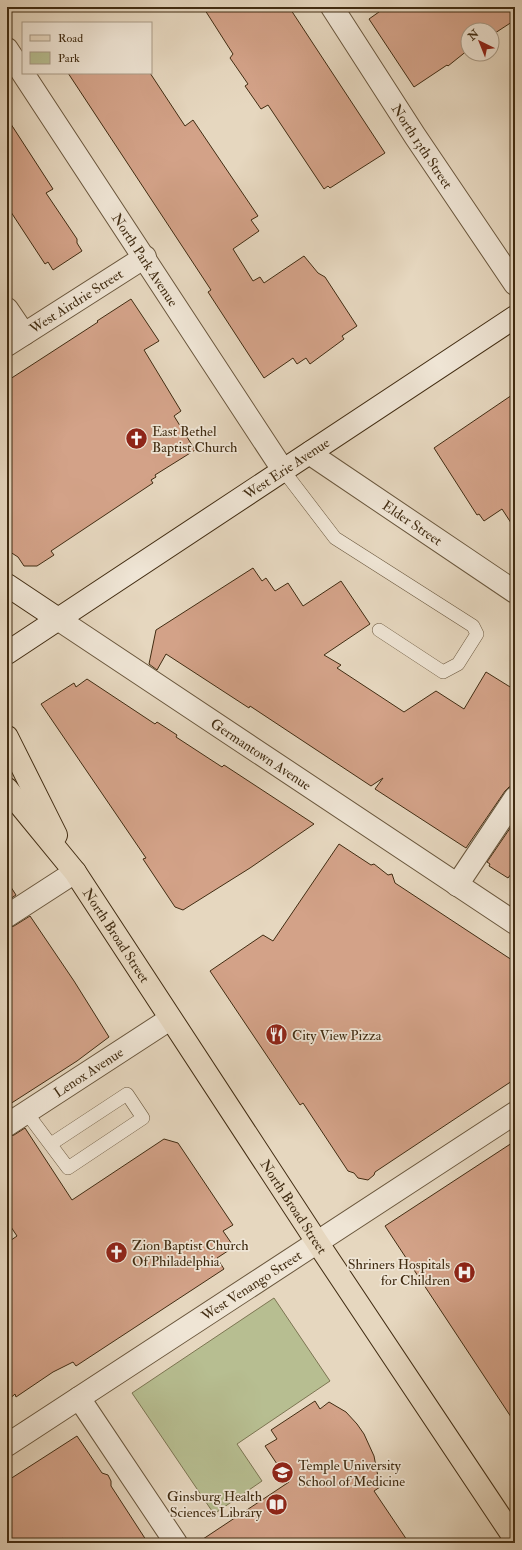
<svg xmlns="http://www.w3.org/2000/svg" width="522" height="1550" font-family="'IM FELL Double Pica',serif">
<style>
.green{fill:#b7be91;stroke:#7c7552}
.building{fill:#d3a288;stroke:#412c12}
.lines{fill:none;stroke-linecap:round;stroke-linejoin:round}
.service-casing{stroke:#6a573d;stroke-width:14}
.minor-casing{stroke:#6a573d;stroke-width:24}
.tertiary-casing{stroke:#6a573d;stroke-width:24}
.secondary-casing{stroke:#412c12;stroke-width:24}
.primary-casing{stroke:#412c12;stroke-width:24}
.service{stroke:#efe5d5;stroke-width:13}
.minor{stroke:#efe5d5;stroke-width:22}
.tertiary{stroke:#efe5d5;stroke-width:22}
.secondary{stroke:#efe5d5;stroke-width:22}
.primary{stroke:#e6d7bf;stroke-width:22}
.labels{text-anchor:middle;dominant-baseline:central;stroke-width:3.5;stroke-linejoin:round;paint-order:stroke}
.street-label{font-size:14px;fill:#412c12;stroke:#efe5d5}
.poi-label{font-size:14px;fill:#412c12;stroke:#efe5d5;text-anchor:start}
</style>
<rect width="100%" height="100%" fill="#e6d7bf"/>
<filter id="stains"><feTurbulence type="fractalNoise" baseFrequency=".005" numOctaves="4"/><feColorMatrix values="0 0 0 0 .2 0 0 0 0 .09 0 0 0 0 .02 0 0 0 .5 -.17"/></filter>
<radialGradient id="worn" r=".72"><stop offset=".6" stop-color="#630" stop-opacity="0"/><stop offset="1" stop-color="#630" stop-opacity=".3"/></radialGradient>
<path class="green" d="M274 1298 330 1381 237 1444 262 1481 214 1514 132 1393Z"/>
<g class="building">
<path d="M203 7H289L385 153 330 188 328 186 324 189 268 105 261 109 245 86 248 84 230 58 233 54Z"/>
<path d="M386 7H515V20L492 35V30H468V50L448 66 447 65 414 87 369 19Z"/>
<path d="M68 73H150L185 126 193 120 258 216 251 220 259 231 233 249 253 281 260 277 264 283 304 256 318 273 325 277 357 326 342 336 344 339 310 364 306 358 297 364 293 358 264 378 208 292 211 290Z"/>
<path d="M7 118 53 189 46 193 77 239V243L82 251 53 270 48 262 45 264 7 206Z"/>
<path d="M131 299 159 341 144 350 181 411 174 416 195 450 155 475 156 477 151 480 153 483 51 551 54 555 37 566H24L18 557 7 550V381L98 322 97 321Z"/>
<path d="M515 393V529L502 509 484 521 479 514 477 515 434 448Z"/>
<path d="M253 568 262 581 266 578 275 591 288 583 303 606 341 581 370 624 324 655 341 665 337 668 404 712 436 691 464 709 486 672 515 690V786L509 787 505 791 466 848 375 789 383 778 371 786 250 706 249 708 166 654 157 670 149 664 156 630Z"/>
<path d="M87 679 155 724 157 722 177 735 176 737 222 767 224 765 314 824 250 868 183 910 175 907 143 859 146 858 41 704 74 683 76 687Z"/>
<path d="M515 821V869L508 878 489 866 490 864 487 862Z"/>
<path d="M339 844 371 865 374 864 388 875 392 874 395 883 515 962V1079L375 1172 374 1175 368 1180 358 1178 354 1173 348 1171 303 1103 300 1105 210 971 263 935 273 941Z"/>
<path d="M7 881 16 895 7 901Z"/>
<path d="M30 916 74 981 109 1037 77 1061 10 1104 12 1107 7 1110V928L14 926Z"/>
<path d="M25 1128 72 1200 164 1139 178 1143 233 1225 223 1231 234 1247 217 1258 224 1269 76 1366 73 1362 53 1372 16 1397 15 1394 7 1401V1243L17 1236 7 1221V1137L14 1135Z"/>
<path d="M515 1141V1423L385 1226Z"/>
<path d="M315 1401 320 1409 329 1402 346 1412 357 1424 364 1434 374 1456 380 1487 374 1491 409 1543H197L289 1482 265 1446 277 1439 271 1430Z"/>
<path d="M77 1436 102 1473 108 1475 111 1481V1486L148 1543H67L63 1538 57 1543H7V1481Z"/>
</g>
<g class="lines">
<defs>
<g id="service">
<path d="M283 470 335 538 473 626 477 634 458 664 443 672 379 630"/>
<path d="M26 1112 68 1168 143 1118 127 1094 51 1144"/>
</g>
<g id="minor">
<path id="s1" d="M332 7 415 136 515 284"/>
<path id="s2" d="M7 49 283 470"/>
<path d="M7 309 24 334"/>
<path id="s3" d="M7 345 145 257"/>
<path id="s4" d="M311 452 315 457 515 592"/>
<path d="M457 885 515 798"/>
<path d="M7 916 75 872"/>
<path id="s5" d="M7 1125 170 1019"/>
<path d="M79 1398 176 1543"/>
<path id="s6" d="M7 1445 515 1113"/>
</g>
<g id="tertiary">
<path id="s7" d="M58 619 515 923"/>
</g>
<g id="secondary">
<path d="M7 585 58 619"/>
<path id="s8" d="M7 653 515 317"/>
</g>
<g id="primary">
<path d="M7 737 56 835"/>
<path id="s9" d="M7 789 75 872 317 1242 515 1539"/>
</g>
</defs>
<use href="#service" class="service-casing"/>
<use href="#minor" class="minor-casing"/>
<use href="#tertiary" class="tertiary-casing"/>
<use href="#secondary" class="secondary-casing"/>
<use href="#primary" class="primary-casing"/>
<use href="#service" class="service"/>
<use href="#minor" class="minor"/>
<use href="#tertiary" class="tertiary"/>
<use href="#secondary" class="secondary"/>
<use href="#primary" class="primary"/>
</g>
<defs>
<symbol id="church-disc" viewBox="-11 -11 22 22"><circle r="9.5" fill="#8f2418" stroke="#efe5d5"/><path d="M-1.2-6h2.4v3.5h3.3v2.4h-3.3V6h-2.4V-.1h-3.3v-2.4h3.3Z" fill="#fff"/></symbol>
<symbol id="restaurant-disc" viewBox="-11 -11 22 22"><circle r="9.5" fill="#8f2418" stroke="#efe5d5"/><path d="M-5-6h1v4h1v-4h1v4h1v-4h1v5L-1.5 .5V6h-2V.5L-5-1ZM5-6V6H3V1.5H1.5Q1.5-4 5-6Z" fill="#fff"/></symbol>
<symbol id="hospital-disc" viewBox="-11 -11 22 22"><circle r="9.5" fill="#8f2418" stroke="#efe5d5"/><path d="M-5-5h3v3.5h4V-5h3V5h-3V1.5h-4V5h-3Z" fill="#fff"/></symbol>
<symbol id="university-disc" viewBox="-11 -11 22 22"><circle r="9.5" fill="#8f2418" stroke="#efe5d5"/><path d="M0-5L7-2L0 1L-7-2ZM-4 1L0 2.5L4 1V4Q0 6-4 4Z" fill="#fff"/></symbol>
<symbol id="library-disc" viewBox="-11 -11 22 22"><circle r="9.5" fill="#8f2418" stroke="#efe5d5"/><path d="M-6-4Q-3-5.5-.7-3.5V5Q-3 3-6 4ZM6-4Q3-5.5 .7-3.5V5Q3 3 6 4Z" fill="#fff"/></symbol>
</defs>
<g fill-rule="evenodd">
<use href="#church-disc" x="124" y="426" width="25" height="25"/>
<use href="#restaurant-disc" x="264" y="1022" width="25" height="25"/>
<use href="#church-disc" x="104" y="1240" width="25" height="25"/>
<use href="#hospital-disc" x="452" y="1260" width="25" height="25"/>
<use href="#university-disc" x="270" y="1460" width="25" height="25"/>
<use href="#library-disc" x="264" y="1492" width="25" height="25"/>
</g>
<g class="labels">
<g class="street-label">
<text stroke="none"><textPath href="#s1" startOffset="166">North 13th Street</textPath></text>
<text stroke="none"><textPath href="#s2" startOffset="252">North Park Avenue</textPath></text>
<text stroke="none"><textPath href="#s3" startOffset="82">West Airdrie Street</textPath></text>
<text stroke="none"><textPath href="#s8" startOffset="335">West Erie Avenue</textPath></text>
<text stroke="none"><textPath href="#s4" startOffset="124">Elder Street</textPath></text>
<text stroke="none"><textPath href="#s7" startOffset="244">Germantown Avenue</textPath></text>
<text stroke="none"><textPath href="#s9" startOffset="183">North Broad Street</textPath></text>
<text stroke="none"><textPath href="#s5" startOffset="97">Lenox Avenue</textPath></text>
<text stroke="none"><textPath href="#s9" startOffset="507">North Broad Street</textPath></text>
<text stroke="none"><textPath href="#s6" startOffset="292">West Venango Street</textPath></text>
</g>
<g class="poi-label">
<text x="152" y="431">East Bethel<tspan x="152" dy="16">Baptist Church</tspan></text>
<text x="292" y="1035">City View Pizza</text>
<text x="132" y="1245">Zion Baptist Church<tspan x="132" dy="16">Of Philadelphia</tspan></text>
<text x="450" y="1264" text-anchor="end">Shriners Hospitals<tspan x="450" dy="16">for Children</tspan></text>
<text x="298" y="1465">Temple University<tspan x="298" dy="16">School of Medicine</tspan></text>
<text x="262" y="1496" text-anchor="end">Ginsburg Health<tspan x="262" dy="16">Sciences Library</tspan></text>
</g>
</g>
<rect width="522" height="1550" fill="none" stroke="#e6d7bf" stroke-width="24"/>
<rect x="8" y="8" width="506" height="1534" fill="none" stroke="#412c12" stroke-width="2"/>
<rect x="12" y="12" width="498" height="1526" fill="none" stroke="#412c12"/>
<rect x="22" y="22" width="130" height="52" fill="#efe5d5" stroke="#a99b87"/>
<rect x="30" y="35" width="20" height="6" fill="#e6d7bf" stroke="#a99b87"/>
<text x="58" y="42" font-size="12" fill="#412c12">Road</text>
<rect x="30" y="52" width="20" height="12" fill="#b7be91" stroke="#a99b87"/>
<text x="58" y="62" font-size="12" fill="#412c12">Park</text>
<g transform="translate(480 42) rotate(317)"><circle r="19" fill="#efe5d5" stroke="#a99b87"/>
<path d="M0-3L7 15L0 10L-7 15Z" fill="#8f2418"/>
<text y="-6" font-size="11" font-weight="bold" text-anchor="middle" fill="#412c12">N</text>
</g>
<rect width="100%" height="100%" filter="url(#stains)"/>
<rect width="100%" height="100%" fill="url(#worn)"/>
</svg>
